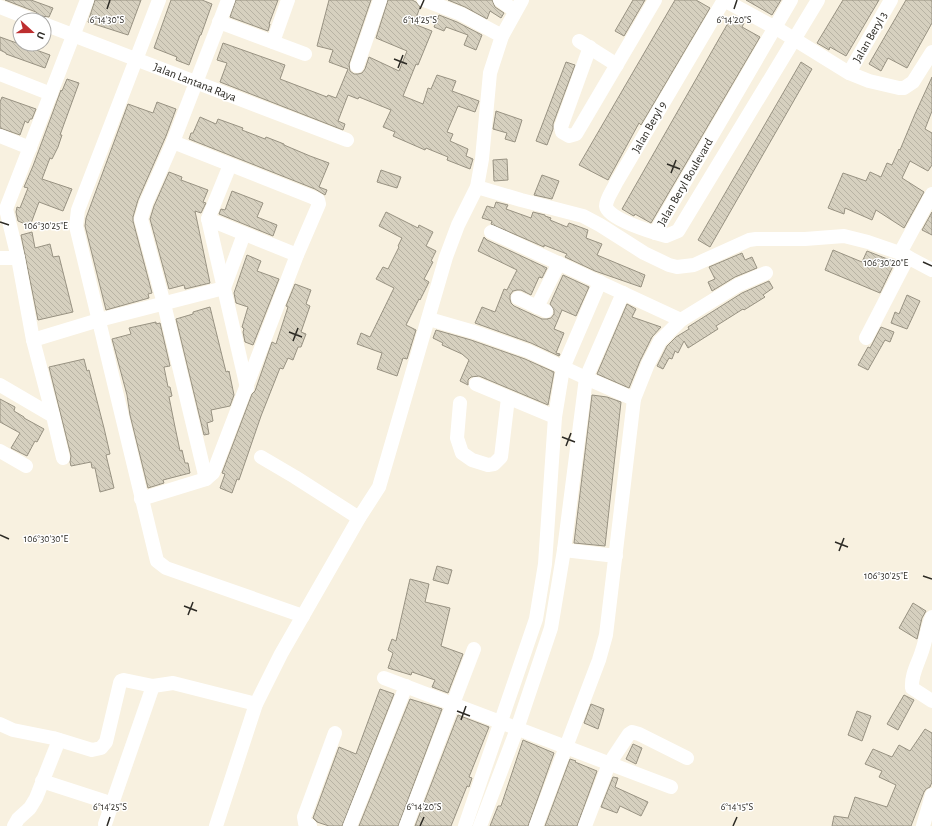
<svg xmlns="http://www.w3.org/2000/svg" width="932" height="826" font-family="'Alegreya Sans',sans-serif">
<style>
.building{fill:url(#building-back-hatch);stroke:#989282}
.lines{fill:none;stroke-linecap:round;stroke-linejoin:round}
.minor{stroke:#fff;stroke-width:14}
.ticks{fill:none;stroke:#2c2a24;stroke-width:1.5}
.labels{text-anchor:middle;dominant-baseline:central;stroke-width:3;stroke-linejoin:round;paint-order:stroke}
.street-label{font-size:12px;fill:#2c2a24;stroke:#fff}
.ticks-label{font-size:10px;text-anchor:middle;fill:#2c2a24;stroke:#fff;stroke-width:3;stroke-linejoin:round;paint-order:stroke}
</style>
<defs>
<pattern id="building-back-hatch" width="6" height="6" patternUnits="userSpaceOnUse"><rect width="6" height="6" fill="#d6d0bf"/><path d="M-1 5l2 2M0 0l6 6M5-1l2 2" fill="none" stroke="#b8b3a4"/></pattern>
</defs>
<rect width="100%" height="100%" fill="#f8f1e0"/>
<g class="building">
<path d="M5 0H31L53 8 49 17 41 16 36 12Z"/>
<path d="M95 0H141L128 35 88 22Z"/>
<path d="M171 0H202L212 4 201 35H200L189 65 176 60 177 57 154 48Z"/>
<path d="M236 0H278L269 24H270L268 31 230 17Z"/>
<path d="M329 0H371L349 64 350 71 354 74H358L362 73 365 69 369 57 399 71 407 51 376 38 388 0H412L416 2 420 7 414 24 432 31 418 65 416 64 403 96 423 104 428 88 431 89 437 75 456 81 452 91 479 101 475 112 458 106 447 132 453 134 450 141 468 149 466 156 473 159 470 169 447 160 448 157 426 148 425 150 393 136 395 132 383 127 391 110 359 97 358 99 348 95 338 121 345 124 343 130 220 82 227 63 217 60 223 43 285 65 280 79 327 97 328 95 336 98 348 69 329 62 333 50 317 46Z"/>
<path d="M448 0H492L495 7 504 13 501 18 490 11 487 19 465 7Z"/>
<path d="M633 0H645L624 36 615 31Z"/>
<path d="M675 0H696L710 8 641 125 639 123 608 180 579 165Z"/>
<path d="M746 0H781L772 15Z"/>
<path d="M843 0H879L846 56 830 47 829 50 817 43Z"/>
<path d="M906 0H932V23L907 68 888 58 881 71 869 64Z"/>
<path d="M439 15 457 22 482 35 476 50 464 45 468 35 446 27 444 31 434 27Z"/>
<path d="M732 16 744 23 742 27 760 37 651 223 635 214 634 216 632 215 622 209Z"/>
<path d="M0 37 50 55 45 68 6 54V53L0 50Z"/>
<path d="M566 62 575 65 553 124V129L547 145 536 141Z"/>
<path d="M801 62 812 69 710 247 698 240Z"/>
<path d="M932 77V111L925 129 932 133V165L928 171 910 161 902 178 924 192 904 228 876 210 872 220 845 208 844 214 828 208 843 173 866 181 870 172 881 177 887 163 892 165 899 149 900 150 915 114Z"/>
<path d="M67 79 79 83 60 135H62L58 147 52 159 50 158 42 179 72 189 63 211 39 202 30 226 18 221 16 212 17 207 20 208 28 188 24 187 33 166 61 90 62 91Z"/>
<path d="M2 97 36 109 32 119H30L28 123 25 121 20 135 0 128V102Z"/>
<path d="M157 102 176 109 166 136 138 200 133 217V221L152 293 148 294 149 298 106 310 85 226 86 218 128 104 153 113Z"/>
<path d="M496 111 522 120 515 142 505 139 507 133 493 129Z"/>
<path d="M200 117 216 124 218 119 243 128 242 130 265 139 266 137 284 144V145L310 156 329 163 319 187 327 190 325 195 315 189 189 139 191 133H193Z"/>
<path d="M507 159 508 180 494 181 493 160Z"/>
<path d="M381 170 401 177 397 188 377 182Z"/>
<path d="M169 172 182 177 181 180 208 190 203 202 206 203 201 213 195 211 210 283 185 289 184 285 169 289 150 219 154 206Z"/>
<path d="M542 175 559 181 552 199 534 195Z"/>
<path d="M232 191 263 203 257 217 277 225 273 236 219 214 221 209 225 210Z"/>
<path d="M496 202 508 205 506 209 531 218 533 212 545 215V216L551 218 550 220 567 227 569 223 588 230 586 238 602 244 597 255 645 275 641 287 595 271 565 257 567 254 544 245V247L491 224 492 221 482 218 487 206 494 208Z"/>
<path d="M386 212 418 228 419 225 433 232 426 246 436 251 431 261 433 262 424 279 429 282 420 300 419 299 406 325 416 330 407 359 403 358 397 376 377 369 382 353 357 344 361 333 370 337 394 288 376 279 383 267 388 269 399 247 398 246 402 238 379 226Z"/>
<path d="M932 212V235L922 230Z"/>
<path d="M32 232 35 248 50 244 53 257 59 256 73 312 38 320 21 235Z"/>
<path d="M484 237 487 240 547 268 542 278 539 277 531 295 521 290H517L513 291 510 295V299L511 303 514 306 542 319H547L551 318 554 314V310L550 304 563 275 589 287 576 316 562 310 554 329 564 333 556 353 560 354 559 356 531 343 475 323 482 307 495 312 504 289 507 290 517 270 478 251Z"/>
<path d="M833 250 862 262 867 251 895 262 880 293 825 270Z"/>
<path d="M742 253 745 260 752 257 757 268 735 277 712 291 708 282 715 279 709 267Z"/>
<path d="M247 255 261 261 257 271 279 279 253 345 245 342 243 332 244 329 242 327 248 307 236 303 234 293Z"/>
<path d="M769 281 773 288 763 295 765 297 744 310 743 309 716 326 718 329 688 348 684 341 678 353 675 351 672 359 669 358 663 369 657 366 667 346 676 337 689 329 688 327 742 293Z"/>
<path d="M295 284 311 290 306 304 310 306 301 332 306 334 301 347H298L293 360 288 358 283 369 280 368 261 416 239 480 237 479 232 493 220 488 225 474 222 473 252 394 255 391 272 342 276 344 288 307 286 306Z"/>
<path d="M907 295 920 301 907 329 891 323 895 312 899 314Z"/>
<path d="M627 304 636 309 632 317 661 327 652 337 640 361 629 388 597 374Z"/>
<path d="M210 307 226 372 228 371V372L229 371 234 395 230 406 211 410 213 421 207 423 209 434 204 435 176 319 193 314V312Z"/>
<path d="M156 322V324L160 323 170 366 164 367 168 387H170L172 396 169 397 175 427 180 451 182 450 185 463H188L190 473 163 480 164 483 148 488 130 415 127 395 112 339 131 334 129 328Z"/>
<path d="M881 327 894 332 890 342 885 340 868 370 858 365 868 347 870 348Z"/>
<path d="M436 330 471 340 525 359 554 372 548 405 479 376 471 377 468 380V385L460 381 469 360 462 354 442 345 443 343 433 338Z"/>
<path d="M84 359 87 371 89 370 104 428 110 454 106 455 114 488 100 492 95 468H92L91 462 71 466 70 462 71 456 49 367Z"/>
<path d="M592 395 607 397 621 402 605 546 574 543Z"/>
<path d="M0 399 15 407 14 411 24 417V418L44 429 37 442 35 441 27 456 11 448 20 433 0 422Z"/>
<path d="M437 566 452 570 448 584 433 580Z"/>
<path d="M410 579 429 584 425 602 450 608 441 646 463 654 448 693 432 687 435 680 412 672 411 675 388 668 393 653 388 650 392 639 396 641Z"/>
<path d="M913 603 926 611 922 618 917 639 899 628Z"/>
<path d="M380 689 394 694 342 826H329L317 822 313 818 339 747 356 754Z"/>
<path d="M904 695 914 700 898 730 887 724Z"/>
<path d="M410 699 442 709 398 826H359Z"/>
<path d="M591 704 604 709 598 729 584 723Z"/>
<path d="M857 711 871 716 862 741 848 735Z"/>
<path d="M458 715 489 727 469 777 472 778 469 787 467 786 451 826H415Z"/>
<path d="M925 729 932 733V782L930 787 926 789 924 792 911 826H832L834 816 848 818 855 797 887 807 896 785 879 777 882 771 865 764 873 749 892 757 899 745 910 751Z"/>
<path d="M523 740 554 753 528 826H490L498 806H501Z"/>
<path d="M633 744 642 748 636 764 626 759Z"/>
<path d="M570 759 576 761 575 762 597 771 577 826H545Z"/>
<path d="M613 777 618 778 615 787 648 802 641 816 620 806 617 813 601 807Z"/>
</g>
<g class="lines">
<g class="minor">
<path d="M159 0 78 210 76 226 157 561 166 568 303 616"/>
<path d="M424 0 461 14 502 36"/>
<path d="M500 0 515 11"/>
<path d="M724 0 616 183C613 190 606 199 606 206 607 219 655 233 666 236L678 231 818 0"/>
<path d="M724 0 781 31 849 73 869 81 899 88H904L913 82 932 52"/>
<path d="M0 7 33 20"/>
<path d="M219 22 305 54"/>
<path d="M44 24 347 140"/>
<path d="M579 41 617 65"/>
<path d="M273 42 288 0"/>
<path d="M590 47 561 127 562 132 569 136 576 134 655 0"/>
<path d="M357 66 380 0"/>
<path d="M849 73 891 0"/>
<path d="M0 74 51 94"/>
<path d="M0 136 30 148"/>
<path d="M230 165 208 219 247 388"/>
<path d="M477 187 521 200 583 216 600 225 644 253 669 265 677 267 694 265 749 240 756 239H805L844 236 868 242 900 253 932 270"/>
<path d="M208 219 297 255"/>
<path d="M491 232 681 320"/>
<path d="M655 233 791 0"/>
<path d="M900 253 932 194"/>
<path d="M0 258H18"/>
<path d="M518 298 546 311"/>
<path d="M537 307 559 263"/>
<path d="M429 319 474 332 528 351 586 378 634 399"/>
<path d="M866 338 908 257"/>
<path d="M33 340 99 320 224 288 244 234"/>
<path d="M476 384 555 417"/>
<path d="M0 385 53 416"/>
<path d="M460 403 457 438 462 453 472 460 488 465 494 464 501 457 508 398"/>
<path d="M0 451 26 466"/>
<path d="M261 457 295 477 359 518"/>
<path d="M63 458 53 416 33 340 18 258 6 209 87 0"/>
<path d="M206 479 164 304 141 219 146 203 173 142 228 0"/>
<path d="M141 499 206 479 213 473 297 255 319 204 318 200 312 197 173 142"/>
<path d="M564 550 616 556"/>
<path d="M932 617C927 628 926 640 922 651 918 664 911 674 912 688L932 701"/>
<path d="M384 678 671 787"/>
<path d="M0 724 13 730 53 738 92 750 101 748 106 742 120 683 121 681 124 680 153 686 173 683 256 704"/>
<path d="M42 781 113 804"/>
<path d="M105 824 153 686"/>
<path d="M14 826 18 819 30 808 36 798 59 740"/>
<path d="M216 826 256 704 281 654 359 518 379 487 446 257 458 225 477 187 482 159 490 73 502 36 522 0"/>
<path d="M310 826 305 823 304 817 335 733"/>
<path d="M350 826 406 686"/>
<path d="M406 826 474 649"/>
<path d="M465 826 536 619 545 564 555 417 563 368 600 282"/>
<path d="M480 826 517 729 551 628 564 550 586 378 623 293"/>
<path d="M536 826 599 660 606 635 634 399 648 364 660 341 681 320 738 285 766 273"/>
<path d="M585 826 609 764 629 734 632 732 639 734 687 758"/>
<path d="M923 826 932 795"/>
</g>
</g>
<path class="ticks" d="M107 9 110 0M420 9 424 0M734 9 737 0M394 59 407 64M398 68 403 55M667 164 680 169M671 173 676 160M0 222 9 225M923 262 932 266M289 332 302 337M293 341 298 328M562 437 575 442M566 446 571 433M0 535 9 539M835 542 848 547M839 551 844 538M923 576 932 579M184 606 197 611M188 615 193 602M457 711 470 716M461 720 466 706M107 826 110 817M420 826 424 817M733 826 737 817"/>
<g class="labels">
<g class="street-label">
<text transform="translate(870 37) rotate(-60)">Jalan Beryl 3</text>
<text transform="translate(195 82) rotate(21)">Jalan Lantana Raya</text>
<text transform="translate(649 127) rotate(-60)">Jalan Beryl 9</text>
<text transform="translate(685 182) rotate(-60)">Jalan Beryl Boulevard</text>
</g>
</g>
<g class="ticks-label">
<text x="107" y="23">6°14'30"S</text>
<text x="420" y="23">6°14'25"S</text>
<text x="734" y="23">6°14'20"S</text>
<text x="46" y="229">106°30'25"E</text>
<text x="886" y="266">106°30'20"E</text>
<text x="46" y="542">106°30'30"E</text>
<text x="886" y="579">106°30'25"E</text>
<text x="110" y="810">6°14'25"S</text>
<text x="424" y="810">6°14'20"S</text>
<text x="737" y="810">6°14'15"S</text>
</g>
<g transform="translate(32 32) rotate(111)"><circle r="19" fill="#ffffff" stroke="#abaaa7"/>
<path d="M0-3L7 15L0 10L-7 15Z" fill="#bd2e2f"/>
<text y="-6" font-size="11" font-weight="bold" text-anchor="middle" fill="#2c2a24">U</text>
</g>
</svg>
